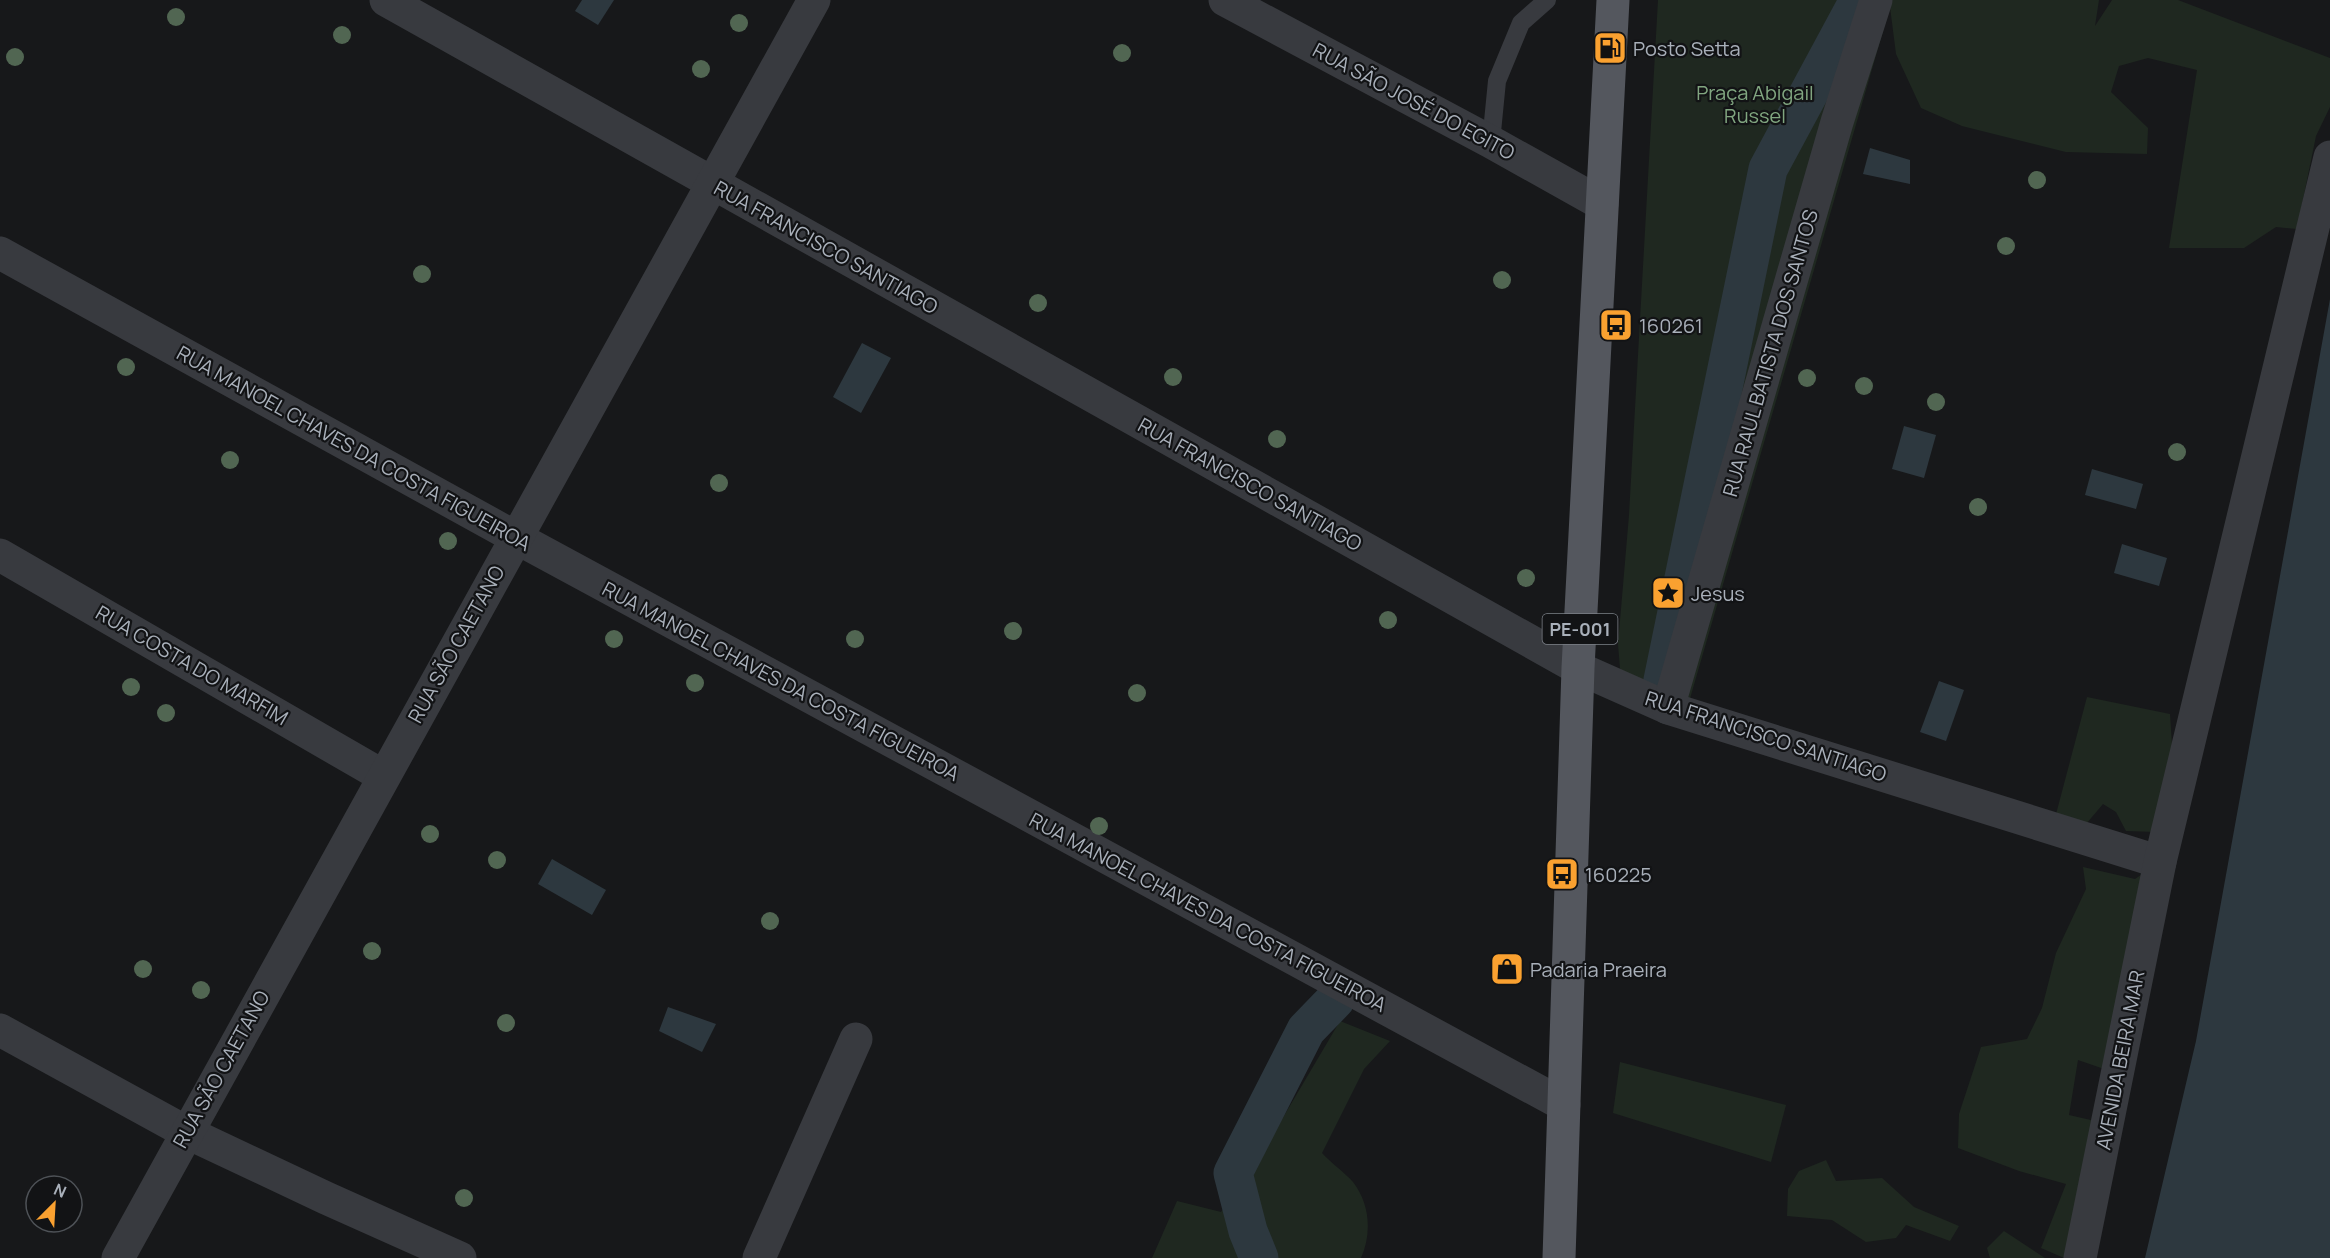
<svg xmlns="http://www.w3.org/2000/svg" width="2330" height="1258" font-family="Manrope,sans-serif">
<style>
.green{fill:#1f2820}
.water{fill:#2d383f}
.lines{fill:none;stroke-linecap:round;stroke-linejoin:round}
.canal{stroke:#2d383f;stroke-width:39}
.lane{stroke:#383a3f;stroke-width:18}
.street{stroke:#383a3f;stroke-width:33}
.primary{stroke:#54575e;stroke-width:33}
.tree{fill:#516652}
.labels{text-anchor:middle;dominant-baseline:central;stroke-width:4.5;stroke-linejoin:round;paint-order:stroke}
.shield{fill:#121315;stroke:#7c8188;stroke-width:1.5}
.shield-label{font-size:18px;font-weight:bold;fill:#a9b0ba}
.poi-label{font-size:20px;fill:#a9b0ba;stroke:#121315;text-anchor:start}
.park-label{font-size:20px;fill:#81a680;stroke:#121315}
.street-label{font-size:20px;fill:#a9b0ba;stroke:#121315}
</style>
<rect width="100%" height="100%" fill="#17181a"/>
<g class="green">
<path d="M1658 0H2099L2095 26 2112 0H2178L2330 58V107L2316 136 2297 229 2276 227 2244 248H2169L2197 70 2148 58 2119 66 2111 92 2148 128 2147 154 2066 152 1962 126 1921 108 1896 54 1890 7 1689 702 1621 680 1618 644 1629 515Z"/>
<path d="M2087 697 2170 714 2172 745 2156 832 2126 831 2116 812 2103 804 2086 824 2055 818Z"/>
<path d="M2160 862 2107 1070 2078 1060 2069 1115 2108 1124 2066 1258H2064L2041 1248 2066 1184 2019 1171 1958 1148 1959 1114 1981 1047 2027 1039 2042 1008 2056 953 2086 889 2083 867 2135 879Z"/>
<path d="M1340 1021 1390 1041 1364 1069 1322 1153C1331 1163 1344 1172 1353 1182 1370 1204 1372 1233 1361 1258H1152L1177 1201 1221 1212 1249 1175Z"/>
<path d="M1620 1062 1786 1105 1771 1162 1613 1113Z"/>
<path d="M1826 1160 1836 1181 1882 1178 1914 1207 1959 1226 1950 1241 1906 1225 1896 1238 1866 1242 1832 1220 1787 1216 1788 1189 1799 1171Z"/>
<path d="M2004 1231 2045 1258H1990L1987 1248Z"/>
</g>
<g class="water">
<path d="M582 0H614L598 25 575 11Z"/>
<path d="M1870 148 1910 160V184L1863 174Z"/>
<path d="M2330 299V1258H2145L2196 1041Z"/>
<path d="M862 343 891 358 861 413 833 397Z"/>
<path d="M1904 426 1936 435 1924 478 1892 469Z"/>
<path d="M2092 469 2143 484 2136 509 2085 495Z"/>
<path d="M2122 544 2167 558 2159 586 2114 573Z"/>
<path d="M1939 681 1964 690 1946 741 1920 732Z"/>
<path d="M552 859 606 890 592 915 538 884Z"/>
<path d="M668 1007 716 1024 702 1052 659 1031Z"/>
</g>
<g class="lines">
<g class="canal">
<path d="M1661 690 1768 169 1859 0"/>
<path d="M1259 1258 1248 1231 1233 1173 1306 1030 1335 1000"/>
</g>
<path class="lane" d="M1491 142 1497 81 1521 23 1547 0"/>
<g class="street">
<path d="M386 0 1578 668 1668 708 2160 862"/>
<path d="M1225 0 1491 142 1602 204"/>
<path d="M0 253 515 537 1564 1105"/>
<path d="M0 555 383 776"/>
<path d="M1668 708 1837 122 1876 0"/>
<path d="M0 1030 186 1132 326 1198 460 1258"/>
<path d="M118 1258 814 0"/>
<path d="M759 1258 856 1039"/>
<path d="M2080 1258 2160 862 2330 157"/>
</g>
<path class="primary" d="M1559 1258 1578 668 1613 0"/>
</g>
<g class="tree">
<circle cx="176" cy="17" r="9"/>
<circle cx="739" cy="23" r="9"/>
<circle cx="342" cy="35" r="9"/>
<circle cx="1122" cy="53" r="9"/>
<circle cx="15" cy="57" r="9"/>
<circle cx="701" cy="69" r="9"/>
<circle cx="2037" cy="180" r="9"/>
<circle cx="2006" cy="246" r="9"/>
<circle cx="422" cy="274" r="9"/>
<circle cx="1502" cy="280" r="9"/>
<circle cx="1038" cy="303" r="9"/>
<circle cx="126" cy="367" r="9"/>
<circle cx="1173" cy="377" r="9"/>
<circle cx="1807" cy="378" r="9"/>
<circle cx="1864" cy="386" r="9"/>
<circle cx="1936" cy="402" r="9"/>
<circle cx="1277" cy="439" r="9"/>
<circle cx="2177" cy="452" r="9"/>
<circle cx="230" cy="460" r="9"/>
<circle cx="719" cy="483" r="9"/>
<circle cx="1978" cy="507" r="9"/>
<circle cx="448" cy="541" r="9"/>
<circle cx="1526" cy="578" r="9"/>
<circle cx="1388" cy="620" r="9"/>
<circle cx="1013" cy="631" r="9"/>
<circle cx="614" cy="639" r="9"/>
<circle cx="855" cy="639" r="9"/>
<circle cx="695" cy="683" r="9"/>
<circle cx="131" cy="687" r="9"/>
<circle cx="1137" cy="693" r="9"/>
<circle cx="166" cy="713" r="9"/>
<circle cx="1099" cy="826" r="9"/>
<circle cx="430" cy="834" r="9"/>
<circle cx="497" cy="860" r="9"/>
<circle cx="770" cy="921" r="9"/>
<circle cx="372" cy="951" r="9"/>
<circle cx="143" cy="969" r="9"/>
<circle cx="201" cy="990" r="9"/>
<circle cx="506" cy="1023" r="9"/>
<circle cx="464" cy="1198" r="9"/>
</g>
<defs>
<symbol id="fuel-square" viewBox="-11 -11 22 22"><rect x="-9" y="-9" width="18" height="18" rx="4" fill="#faa130" stroke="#121315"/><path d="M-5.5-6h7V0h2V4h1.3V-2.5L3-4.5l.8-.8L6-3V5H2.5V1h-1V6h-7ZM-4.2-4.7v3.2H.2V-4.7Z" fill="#111"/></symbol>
<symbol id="bus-square" viewBox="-11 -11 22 22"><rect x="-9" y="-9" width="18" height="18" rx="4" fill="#faa130" stroke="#121315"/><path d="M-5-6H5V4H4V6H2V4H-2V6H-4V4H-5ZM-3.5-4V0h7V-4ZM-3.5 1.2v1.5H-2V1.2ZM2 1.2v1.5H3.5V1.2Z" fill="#111"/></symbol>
<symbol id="sight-square" viewBox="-11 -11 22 22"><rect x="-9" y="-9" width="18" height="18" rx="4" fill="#faa130" stroke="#121315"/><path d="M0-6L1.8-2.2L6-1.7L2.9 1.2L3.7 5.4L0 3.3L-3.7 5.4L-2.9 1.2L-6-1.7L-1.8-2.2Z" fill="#111"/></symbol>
<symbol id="shop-square" viewBox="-11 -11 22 22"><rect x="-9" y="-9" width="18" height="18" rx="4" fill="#faa130" stroke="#121315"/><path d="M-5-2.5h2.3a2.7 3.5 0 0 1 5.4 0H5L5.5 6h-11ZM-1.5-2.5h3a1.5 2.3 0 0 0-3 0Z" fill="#111"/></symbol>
</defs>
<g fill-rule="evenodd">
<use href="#fuel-square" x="1591" y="29" width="38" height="38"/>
<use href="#bus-square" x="1597" y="306" width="38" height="38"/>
<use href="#sight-square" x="1649" y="574" width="38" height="38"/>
<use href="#bus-square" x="1543" y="855" width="38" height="38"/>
<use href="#shop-square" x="1488" y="950" width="38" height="38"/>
</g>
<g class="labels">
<rect class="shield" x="1542.5" y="614" width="75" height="30" rx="4.5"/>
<g class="shield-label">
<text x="1580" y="629">PE-001</text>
</g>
<g class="poi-label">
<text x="1633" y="48">Posto Setta</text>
<text x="1639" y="325">160261</text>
<text x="1691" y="593">Jesus</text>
<text x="1585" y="874">160225</text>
<text x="1530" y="969">Padaria Praeira</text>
</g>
<g class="park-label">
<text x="1755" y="92">Praça Abigail<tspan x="1755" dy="23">Russel</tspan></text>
</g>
<g class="street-label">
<text transform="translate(1414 101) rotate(28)">RUA SÃO JOSÉ DO EGITO</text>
<text transform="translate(826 247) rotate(29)">RUA FRANCISCO SANTIAGO</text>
<text transform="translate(1770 353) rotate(-74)">RUA RAUL BATISTA DOS SANTOS</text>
<text transform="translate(354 448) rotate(29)">RUA MANOEL CHAVES DA COSTA FIGUEIROA</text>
<text transform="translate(1250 484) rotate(29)">RUA FRANCISCO SANTIAGO</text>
<text transform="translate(456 644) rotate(-61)">RUA SÃO CAETANO</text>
<text transform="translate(192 665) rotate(30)">RUA COSTA DO MARFIM</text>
<text transform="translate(781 681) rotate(28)">RUA MANOEL CHAVES DA COSTA FIGUEIROA</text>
<text transform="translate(1766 736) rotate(18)">RUA FRANCISCO SANTIAGO</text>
<text transform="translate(1208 912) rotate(28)">RUA MANOEL CHAVES DA COSTA FIGUEIROA</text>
<text transform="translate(2120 1060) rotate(-79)">AVENIDA BEIRA MAR</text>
<text transform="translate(221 1069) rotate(-61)">RUA SÃO CAETANO</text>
</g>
</g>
<g transform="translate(54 1204) rotate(24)"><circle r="28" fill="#121315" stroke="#4e5257" stroke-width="1.5"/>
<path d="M0-4.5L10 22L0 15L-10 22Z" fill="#faa130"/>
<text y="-9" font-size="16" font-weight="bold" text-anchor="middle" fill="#a9b0ba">N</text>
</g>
</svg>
